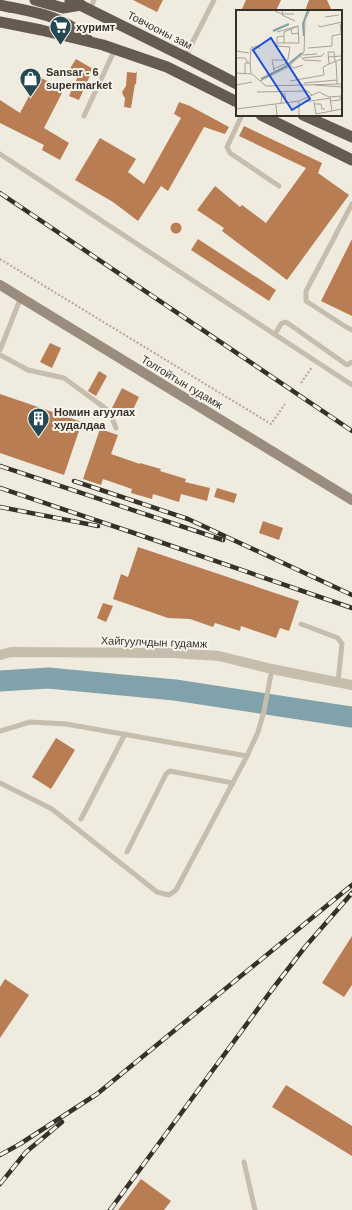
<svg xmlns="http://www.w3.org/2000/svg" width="352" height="1210" font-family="Arial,sans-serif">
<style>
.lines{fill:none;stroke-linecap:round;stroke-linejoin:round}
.river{stroke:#81a2aa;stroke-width:21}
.building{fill:#b97d54}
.path{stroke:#b3a796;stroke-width:2;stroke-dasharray:2 2;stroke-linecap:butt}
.service{stroke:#c7bdac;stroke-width:5}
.minor{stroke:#c7bdac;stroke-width:10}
.secondary{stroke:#9b8d7e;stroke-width:10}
.trunk{stroke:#665b50;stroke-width:11}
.rail-casing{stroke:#36302a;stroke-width:4.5}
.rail{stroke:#f8f4eb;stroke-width:3;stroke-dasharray:9;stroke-linecap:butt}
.labels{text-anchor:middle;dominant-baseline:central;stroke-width:4;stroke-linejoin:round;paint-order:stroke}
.poi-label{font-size:11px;font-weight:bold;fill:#36302a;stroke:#f8f4eb;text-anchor:start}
.street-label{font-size:11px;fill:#36302a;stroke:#f8f4eb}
.inset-river{fill:none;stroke:#81a2aa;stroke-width:2}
.inset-road{fill:none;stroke:#a6a097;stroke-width:1}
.view{fill:#1d4ed8;fill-opacity:0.15;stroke:#1d4ed8;stroke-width:2}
.inset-edge{fill:none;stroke:#36302a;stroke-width:2}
</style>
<rect width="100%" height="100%" fill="#f0ebdf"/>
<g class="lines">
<path class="river" d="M0 681 48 678 175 690 352 717"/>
</g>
<g class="building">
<path d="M133 0H163L157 12Z"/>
<path d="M246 0H281L276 11H241Z"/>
<path d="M309 0H327L332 11H305Z"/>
<path d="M76 59 93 69 79 100 69 96 78 76 69 70Z"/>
<path d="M137 71 136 84H135L131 108 124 107 125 98 123 95 122 92 126 86 127 72 136 73Z"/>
<path d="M39 77 64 89 44 128 69 143 60 160 42 150 44 145 0 123V100L20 113Z"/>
<path d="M179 102 190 106 229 127 225 134 204 127 168 191 161 186 138 221 113 202 75 180 100 138 136 159 128 172 144 184 181 118 174 114Z"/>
<path d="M244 126 322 163 318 173 349 195 287 280 222 231 224 228 197 210 215 186 240 207 242 205 266 223 306 168 239 136Z"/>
<circle cx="176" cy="228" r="5.5"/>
<path d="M198 239 276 290 269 301 191 250Z"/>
<path d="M352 239V316L321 301Z"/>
<path d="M50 343 61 348 52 368 40 362Z"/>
<path d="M99 371 107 376 96 396 88 391Z"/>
<path d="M122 388 139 397 130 416 112 408Z"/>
<path d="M0 394 82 422 64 475 0 453Z"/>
<path d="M100 429 118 435 111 454 140 464V463L161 469 160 471 186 479 185 482 210 488 207 501 181 494 179 502 153 494 152 499 131 493 132 489 103 479 101 485 83 479Z"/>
<path d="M217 488 237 494 234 503 214 497Z"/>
<path d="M263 521 283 528 279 540 259 533Z"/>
<path d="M138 547 299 601 289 631 280 628 276 638 241 626 240 631 215 623 213 627 190 619 168 618 113 599 121 574 128 577Z"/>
<path d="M103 603 113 606 106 622 97 618Z"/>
<path d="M56 738 75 750 51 789 32 777Z"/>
<path d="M352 936V985L344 997 322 983Z"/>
<path d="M5 979 29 995 0 1038V987Z"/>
<path d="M286 1085 352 1126V1156L272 1107Z"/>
<path d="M141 1179 171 1201 164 1210H118Z"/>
</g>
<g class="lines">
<g class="path">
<path d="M0 259 271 424 285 404"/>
<path d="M301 383 312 367"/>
</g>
<g class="service">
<path d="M90 9 94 0"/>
<path d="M185 57 214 0"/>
<path d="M242 115 227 147 230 153 279 186"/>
<path d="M84 116 115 49"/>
<path d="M0 154 352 385"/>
<path d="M352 204 306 291V301L346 327 352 330"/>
<path d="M275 334 281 324 285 322 289 324 347 365 352 362"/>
<path d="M0 350 21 297"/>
<path d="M0 355 28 370 64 378 109 411 116 428"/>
<path d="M301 624 338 638 342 644 338 682"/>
<path d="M0 731 30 722 66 724 247 756"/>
<path d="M0 783 52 809 157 892 169 895 176 890 247 756 258 732 264 711 272 669"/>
<path d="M81 819 125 734"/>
<path d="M127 852 166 774 170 771 233 783"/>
<path d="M244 1162 255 1210"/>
</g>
<path class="minor" d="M0 655 11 652 172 653 219 656 272 669 352 685"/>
<path class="secondary" d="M0 285 352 500"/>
<g class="trunk">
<path d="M35 0 63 8 81 5"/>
<path d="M70 0 185 57 237 84"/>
<path d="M0 5C32 12 65 15 88 40"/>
<path d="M0 22 41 30 103 45 167 67 237 102"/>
<path d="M261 115 352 160"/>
<path d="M303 115 352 137"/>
</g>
<defs>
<g id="rail">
<path d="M0 193 352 431"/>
<path d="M0 466 223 540"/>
<path d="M74 481 188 519 352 595"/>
<path d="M0 488 131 532 352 608"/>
<path d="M0 507 98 526"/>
<path d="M0 1155 20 1144 97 1094 352 885"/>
<path d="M0 1184 26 1152 62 1122"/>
<path d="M110 1210 271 991 305 947 352 893"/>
</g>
</defs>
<use href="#rail" class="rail-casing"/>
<use href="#rail" class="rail"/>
</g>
<defs>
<symbol id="supermarket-pin" viewBox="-11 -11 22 30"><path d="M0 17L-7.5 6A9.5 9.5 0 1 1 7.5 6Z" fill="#244953" stroke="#f8f4eb"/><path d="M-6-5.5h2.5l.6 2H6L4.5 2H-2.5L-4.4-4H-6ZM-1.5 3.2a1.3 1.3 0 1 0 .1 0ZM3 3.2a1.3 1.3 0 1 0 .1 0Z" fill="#fff"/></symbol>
<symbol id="shop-pin" viewBox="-11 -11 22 30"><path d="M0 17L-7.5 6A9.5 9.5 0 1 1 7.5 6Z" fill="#244953" stroke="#f8f4eb"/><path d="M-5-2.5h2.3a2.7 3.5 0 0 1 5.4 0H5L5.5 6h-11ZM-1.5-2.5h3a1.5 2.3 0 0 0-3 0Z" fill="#fff"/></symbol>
<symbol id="building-pin" viewBox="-11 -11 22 30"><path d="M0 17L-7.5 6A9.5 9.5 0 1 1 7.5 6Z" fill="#244953" stroke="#f8f4eb"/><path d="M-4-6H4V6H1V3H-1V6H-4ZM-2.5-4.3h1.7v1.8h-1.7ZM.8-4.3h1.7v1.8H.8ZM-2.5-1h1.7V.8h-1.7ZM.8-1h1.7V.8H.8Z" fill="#fff"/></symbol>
</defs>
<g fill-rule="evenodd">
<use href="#supermarket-pin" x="48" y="14" width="25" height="34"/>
<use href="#shop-pin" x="18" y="66" width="25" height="34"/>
<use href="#building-pin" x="26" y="406" width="25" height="34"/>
</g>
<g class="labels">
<g class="poi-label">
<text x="76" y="27">хуримт</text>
<text x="46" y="72">Sansar - 6<tspan x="46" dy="13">supermarket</tspan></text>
<text x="54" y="412">Номин агуулах<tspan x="54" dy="13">худалдаа</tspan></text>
</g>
<g class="street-label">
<text transform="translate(160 30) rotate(27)">Товчооны зам</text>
<text transform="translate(182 382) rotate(31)">Толгойтын гудамж</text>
<text transform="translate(154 642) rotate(2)">Хайгуулчдын гудамж</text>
</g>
</g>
<g transform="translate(236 10)">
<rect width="106" height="106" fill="#f0ebdf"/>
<path class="inset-river" d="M37 21 53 14M68 26 67 14 72 0M25 69 49 57 66 43"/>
<path class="inset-road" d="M47 0 46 5 59 11M39 1 46 4H58M89 7 103 5M104 14 106 29M82 15 84 17 106 12M55 19 56 24 63 23M41 22 62 16M42 33H63L62 16M48 33V22L62 16M72 38 96 36V26L105 24M0 41 13 43M66 45 81 44M64 46 68 50 85 51M92 47 105 46M0 48H9L12 53M67 48 86 46 88 43M100 52 101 70M14 53 15 38 21 36 24 39M93 54 106 49M53 55 58 58 67 55M37 59 49 54 52 49 54 37 41 36V27L48 26M0 63 16 64 30 76 105 74M9 63V53H14L15 63M39 64 36 50H49M24 71 52 57 68 42 69 10 74 0M54 71 88 65 87 57 93 54 92 42H98L99 52M68 73 101 70V74M0 75 16 72M78 75 106 77M21 82 72 81 76 85M94 88 96 101M95 91 104 90V87M63 92V106M68 92 95 88M78 92 80 104 106 99M45 93 46 84H49L50 93M78 94H85L86 99H89M40 95 41 106H45M0 99 63 91 83 82 93 87 106 86"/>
<path class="view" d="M35 28 74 89 56 100 17 40Z"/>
<rect width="106" height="106" class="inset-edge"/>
</g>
</svg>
